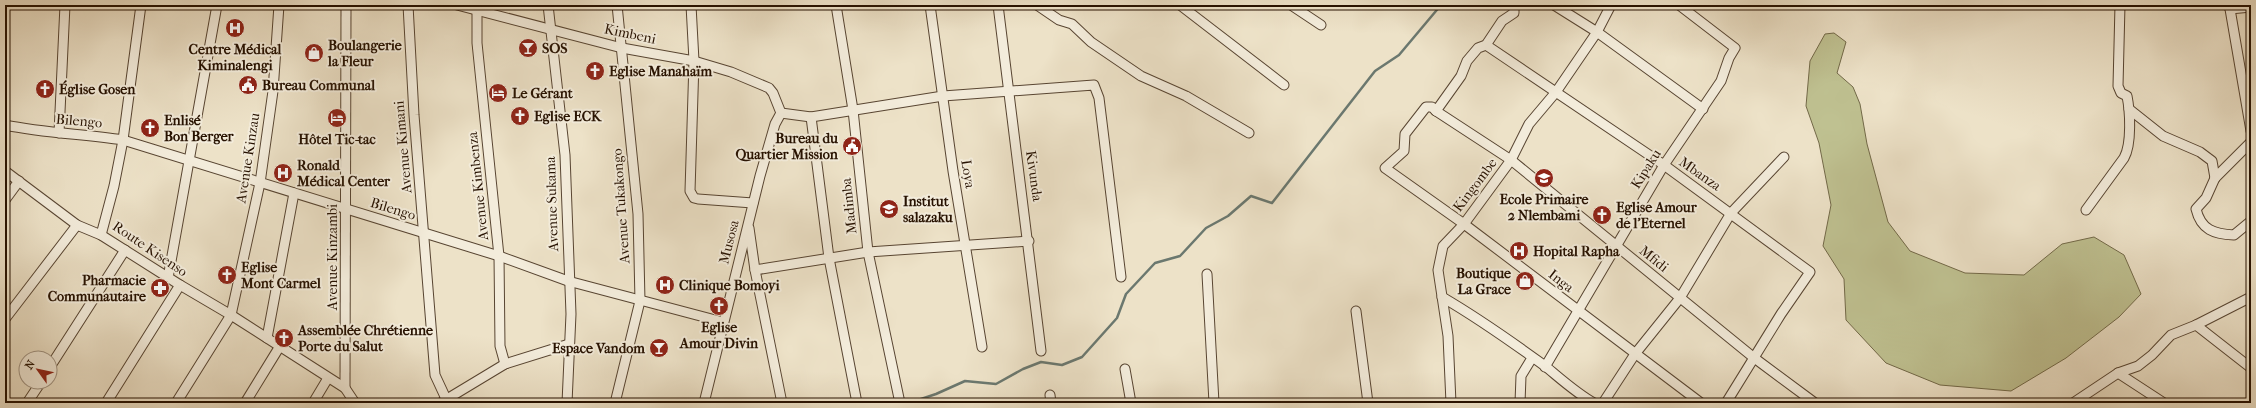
<svg xmlns="http://www.w3.org/2000/svg" width="2256" height="408" font-family="'IM FELL French Canon',serif">
<style>
.green{fill:#bfc191;stroke:#726948}
.lines{fill:none;stroke-linecap:round;stroke-linejoin:round}
.stream{stroke:#6b786f;stroke-width:2.5}
.minor-casing{stroke:#584532;stroke-width:11}
.minor{stroke:#f3ecdb;stroke-width:9}
.labels{text-anchor:middle;dominant-baseline:central;stroke-width:4;stroke-linejoin:round;paint-order:stroke}
.street-label{font-size:14px;fill:#261100;stroke:#f3ecdb}
.poi-label{font-size:14px;font-weight:bold;fill:#261100;stroke:#f3ecdb;text-anchor:start}
</style>
<rect width="100%" height="100%" fill="#ede2c8"/>
<filter id="stains"><feTurbulence type="fractalNoise" baseFrequency=".005" numOctaves="4"/><feColorMatrix values="0 0 0 0 .2 0 0 0 0 .09 0 0 0 0 .02 0 0 0 .5 -.17"/></filter>
<radialGradient id="worn" r=".72"><stop offset=".6" stop-color="#630" stop-opacity="0"/><stop offset="1" stop-color="#630" stop-opacity=".3"/></radialGradient>
<path class="green" d="M1834 33 1846 42 1837 73 1853 87 1860 104 1867 144 1888 222 1910 251 1965 273 2024 275 2062 244 2094 237 2124 255 2141 294 2119 317 2066 358 2011 391 1940 385 1886 363 1846 320 1844 279 1823 246 1831 205 1819 143 1806 106 1810 61 1825 34Z"/>
<g class="lines">
<path class="stream" d="M909 403 936 394 965 381 996 384 1023 369 1041 362 1062 365 1082 357 1117 318 1126 294 1155 263 1180 256 1206 228 1228 216 1251 196 1272 203 1375 71 1399 55 1441 5"/>
<defs>
<g id="minor">
<path d="M408 5 414 115 435 375 448 403"/>
<path d="M457 5 622 48 694 61 731 72 769 88 773 93 781 113"/>
<path d="M477 5V43L499 256 500 346 505 364"/>
<path d="M548 5 565 155 571 314 567 403"/>
<path d="M691 5 694 61 690 191 694 198 698 199 753 203"/>
<path d="M836 5 853 110 868 252 900 403"/>
<path d="M930 5 953 171 982 347"/>
<path d="M998 5 1041 351"/>
<path d="M1037 5 1059 20 1072 24 1091 42 1141 76 1186 96 1249 133"/>
<path d="M1180 5 1284 85"/>
<path d="M1291 5 1321 25"/>
<path d="M1514 5V13L1502 21 1486 45 1478 48 1467 61 1461 76 1436 111 1432 107H1426L1405 134 1404 151 1385 168 1464 224 1701 403"/>
<path d="M1554 5 1597 32 1703 109"/>
<path d="M2228 5 2230 9 2251 131"/>
<path d="M2230 9 2251 7"/>
<path d="M1486 45 1664 165 1810 272 1781 314 1726 403"/>
<path d="M2129 109 2163 136 2200 152 2212 161 2215 178"/>
<path d="M1436 111 1511 160 1753 357 1815 403"/>
<path d="M781 113 811 117 943 96 1094 85 1099 98 1121 277"/>
<path d="M811 117 829 258 857 403"/>
<path d="M5 125C44 133 83 134 123 140L499 256 568 281 723 322"/>
<path d="M59 133 65 5"/>
<path d="M5 171 77 225 101 235 180 285 231 315 345 388 355 403"/>
<path d="M2215 178 2206 198 2196 209C2201 230 2214 234 2234 235L2251 221"/>
<path d="M2215 178 2251 142"/>
<path d="M5 200 19 181"/>
<path d="M2086 210 2124 158C2132 144 2130 111 2127 96L2121 93 2118 86 2120 5"/>
<path d="M749 228 755 270 782 403"/>
<path d="M101 235 114 186 123 140 141 5"/>
<path d="M755 270 868 252 1029 241"/>
<path d="M1207 274 1214 403"/>
<path d="M168 278 217 5"/>
<path d="M1442 297C1478 318 1512 342 1545 366 1561 379 1576 393 1594 403"/>
<path d="M1356 311 1368 403"/>
<path d="M5 319 77 225"/>
<path d="M2196 325 2251 368"/>
<path d="M267 338 294 193"/>
<path d="M50 367 125 250"/>
<path d="M1545 367 1664 165 1721 81 1729 58 1735 48 1679 5"/>
<path d="M1125 369 1131 403"/>
<path d="M2118 373 2164 403"/>
<path d="M345 388 346 5"/>
<path d="M1050 395 1051 403"/>
<path d="M442 402 505 364 569 344"/>
<path d="M27 403 41 382"/>
<path d="M106 403 180 285"/>
<path d="M176 403 231 315 260 183 273 91 279 5"/>
<path d="M245 403 280 346"/>
<path d="M313 403 328 378"/>
<path d="M615 403 640 301 638 214 617 5"/>
<path d="M704 403 760 176 775 124 781 113"/>
<path d="M1451 403 1448 336 1438 270 1443 246 1464 224 1511 160 1529 124 1556 92 1597 32 1611 5"/>
<path d="M1520 403 1521 376 1532 358"/>
<path d="M1603 403 1635 354 1680 298 1731 213 1784 157"/>
<path d="M2073 403 2118 373 2138 366 2152 355 2171 335 2196 325 2251 297"/>
</g>
</defs>
<use href="#minor" class="minor-casing"/>
<use href="#minor" class="minor"/>
</g>
<defs>
<symbol id="hospital-disc" viewBox="-11 -11 22 22"><circle r="9.5" fill="#8f2418" stroke="#f3ecdb"/><path d="M-5-5h3v3.5h4V-5h3V5h-3V1.5h-4V5h-3Z" fill="#fff"/></symbol>
<symbol id="bar-disc" viewBox="-11 -11 22 22"><circle r="9.5" fill="#8f2418" stroke="#f3ecdb"/><path d="M-6-5H6L.8 .8V4.5H3.5V6h-7V4.5H-.8V.8Z" fill="#fff"/></symbol>
<symbol id="shop-disc" viewBox="-11 -11 22 22"><circle r="9.5" fill="#8f2418" stroke="#f3ecdb"/><path d="M-5-2.5h2.3a2.7 3.5 0 0 1 5.4 0H5L5.5 6h-11ZM-1.5-2.5h3a1.5 2.3 0 0 0-3 0Z" fill="#fff"/></symbol>
<symbol id="church-disc" viewBox="-11 -11 22 22"><circle r="9.5" fill="#8f2418" stroke="#f3ecdb"/><path d="M-1.2-6h2.4v3.5h3.3v2.4h-3.3V6h-2.4V-.1h-3.3v-2.4h3.3Z" fill="#fff"/></symbol>
<symbol id="civic-disc" viewBox="-11 -11 22 22"><circle r="9.5" fill="#8f2418" stroke="#f3ecdb"/><path d="M-.6-6.5H3V-4.5H.6V-3L4-1V1h2V6H-6V1h2V-1L-.6-3ZM-1.2 2.5V6h2.4V2.5Z" fill="#fff"/></symbol>
<symbol id="hotel-disc" viewBox="-11 -11 22 22"><circle r="9.5" fill="#8f2418" stroke="#f3ecdb"/><path d="M-6-4.5h1.5V1H6V5H4.5V3h-9V5H-6ZM-4 0a1.8 1.8 0 1 1 3.6 0ZM.5 0V-2.5h3Q6-2.5 6 0Z" fill="#fff"/></symbol>
<symbol id="school-disc" viewBox="-11 -11 22 22"><circle r="9.5" fill="#8f2418" stroke="#f3ecdb"/><path d="M0-5L7-2L0 1L-7-2ZM-4 1L0 2.5L4 1V4Q0 6-4 4Z" fill="#fff"/></symbol>
<symbol id="pharmacy-disc" viewBox="-11 -11 22 22"><circle r="9.5" fill="#8f2418" stroke="#f3ecdb"/><path d="M-2-6h4v4h4v4h-4v4h-4v-4h-4v-4h4Z" fill="#fff"/></symbol>
</defs>
<g fill-rule="evenodd">
<use href="#hospital-disc" x="224" y="17" width="22" height="22"/>
<use href="#bar-disc" x="517" y="37" width="22" height="22"/>
<use href="#shop-disc" x="303" y="42" width="22" height="22"/>
<use href="#church-disc" x="584" y="60" width="22" height="22"/>
<use href="#civic-disc" x="237" y="74" width="22" height="22"/>
<use href="#church-disc" x="34" y="78" width="22" height="22"/>
<use href="#hotel-disc" x="487" y="82" width="22" height="22"/>
<use href="#church-disc" x="509" y="105" width="22" height="22"/>
<use href="#hotel-disc" x="326" y="107" width="22" height="22"/>
<use href="#church-disc" x="139" y="117" width="22" height="22"/>
<use href="#civic-disc" x="841" y="135" width="22" height="22"/>
<use href="#hospital-disc" x="272" y="162" width="22" height="22"/>
<use href="#school-disc" x="1533" y="167" width="22" height="22"/>
<use href="#school-disc" x="878" y="198" width="22" height="22"/>
<use href="#church-disc" x="1591" y="204" width="22" height="22"/>
<use href="#hospital-disc" x="1508" y="240" width="22" height="22"/>
<use href="#church-disc" x="216" y="264" width="22" height="22"/>
<use href="#shop-disc" x="1514" y="270" width="22" height="22"/>
<use href="#hospital-disc" x="654" y="274" width="22" height="22"/>
<use href="#pharmacy-disc" x="149" y="277" width="22" height="22"/>
<use href="#church-disc" x="708" y="295" width="22" height="22"/>
<use href="#church-disc" x="273" y="327" width="22" height="22"/>
<use href="#bar-disc" x="648" y="337" width="22" height="22"/>
</g>
<g class="labels">
<g class="street-label">
<text transform="translate(630 34) rotate(12)">Kimbeni</text>
<text transform="translate(79 121) rotate(5)">Bilengo</text>
<text transform="translate(403 147) rotate(-95)">Avenue Kimani</text>
<text transform="translate(248 158) rotate(-81)">Avenue Kinzau</text>
<text transform="translate(1646 169) rotate(-58)">Kipaku</text>
<text transform="translate(968 174) rotate(81)">Loya</text>
<text transform="translate(1700 174) rotate(35)">Mbanza</text>
<text transform="translate(1034 176) rotate(82)">Kivunda</text>
<text transform="translate(1475 185) rotate(-53)">Kingombe</text>
<text transform="translate(478 186) rotate(-96)">Avenue Kimbenza</text>
<text transform="translate(552 204) rotate(-92)">Avenue Sukama</text>
<text transform="translate(621 206) rotate(-94)">Avenue Tukakongo</text>
<text transform="translate(849 206) rotate(-96)">Madimba</text>
<text transform="translate(393 209) rotate(17)">Bilengo</text>
<text transform="translate(729 242) rotate(-76)">Musosa</text>
<text transform="translate(150 249) rotate(34)">Route Kisenso</text>
<text transform="translate(332 257) rotate(-90)">Avenue Kinzambi</text>
<text transform="translate(1654 259) rotate(39)">Mfidi</text>
<text transform="translate(1561 281) rotate(38)">Inga</text>
</g>
<g class="poi-label">
<text x="328" y="45">Boulangerie<tspan x="328" dy="16">la Fleur</tspan></text>
<text x="542" y="48">SOS</text>
<text x="235" y="49" text-anchor="middle">Centre Médical<tspan x="235" dy="16">Kiminalengi</tspan></text>
<text x="609" y="71">Eglise Manahaïm</text>
<text x="262" y="85">Bureau Communal</text>
<text x="59" y="89">Église Gosen</text>
<text x="512" y="93">Le Gérant</text>
<text x="534" y="116">Eglise ECK</text>
<text x="164" y="120">Enlisé<tspan x="164" dy="16">Bon Berger</tspan></text>
<text x="838" y="138" text-anchor="end">Bureau du<tspan x="838" dy="16">Quartier Mission</tspan></text>
<text x="337" y="139" text-anchor="middle">Hôtel Tic-tac</text>
<text x="297" y="165">Ronald<tspan x="297" dy="16">Médical Center</tspan></text>
<text x="1544" y="199" text-anchor="middle">Ecole Primaire<tspan x="1544" dy="16">2 Nlembami</tspan></text>
<text x="903" y="201">Institut<tspan x="903" dy="16">salazaku</tspan></text>
<text x="1616" y="207">Eglise Amour<tspan x="1616" dy="16">de l'Eternel</tspan></text>
<text x="1533" y="251">Hopital Rapha</text>
<text x="241" y="267">Eglise<tspan x="241" dy="16">Mont Carmel</tspan></text>
<text x="1511" y="273" text-anchor="end">Boutique<tspan x="1511" dy="16">La Grace</tspan></text>
<text x="146" y="280" text-anchor="end">Pharmacie<tspan x="146" dy="16">Communautaire</tspan></text>
<text x="679" y="285">Clinique Bomoyi</text>
<text x="719" y="327" text-anchor="middle">Eglise<tspan x="719" dy="16">Amour Divin</tspan></text>
<text x="298" y="330">Assemblée Chrétienne<tspan x="298" dy="16">Porte du Salut</tspan></text>
<text x="645" y="348" text-anchor="end">Espace Vandom</text>
</g>
</g>
<rect width="2256" height="408" fill="none" stroke="#ede2c8" stroke-width="20"/>
<rect x="6" y="6" width="2244" height="396" fill="none" stroke="#261100" stroke-width="2"/>
<rect x="10" y="10" width="2236" height="388" fill="none" stroke="#261100"/>
<g transform="translate(38 370) rotate(303)"><circle r="19" fill="#f3ecdb" stroke="#a19483"/>
<path d="M0-3L7 15L0 10L-7 15Z" fill="#8f2418"/>
<text y="-6" font-size="11" font-weight="bold" text-anchor="middle" fill="#261100">N</text>
</g>
<rect width="100%" height="100%" filter="url(#stains)"/>
<rect width="100%" height="100%" fill="url(#worn)"/>
</svg>
